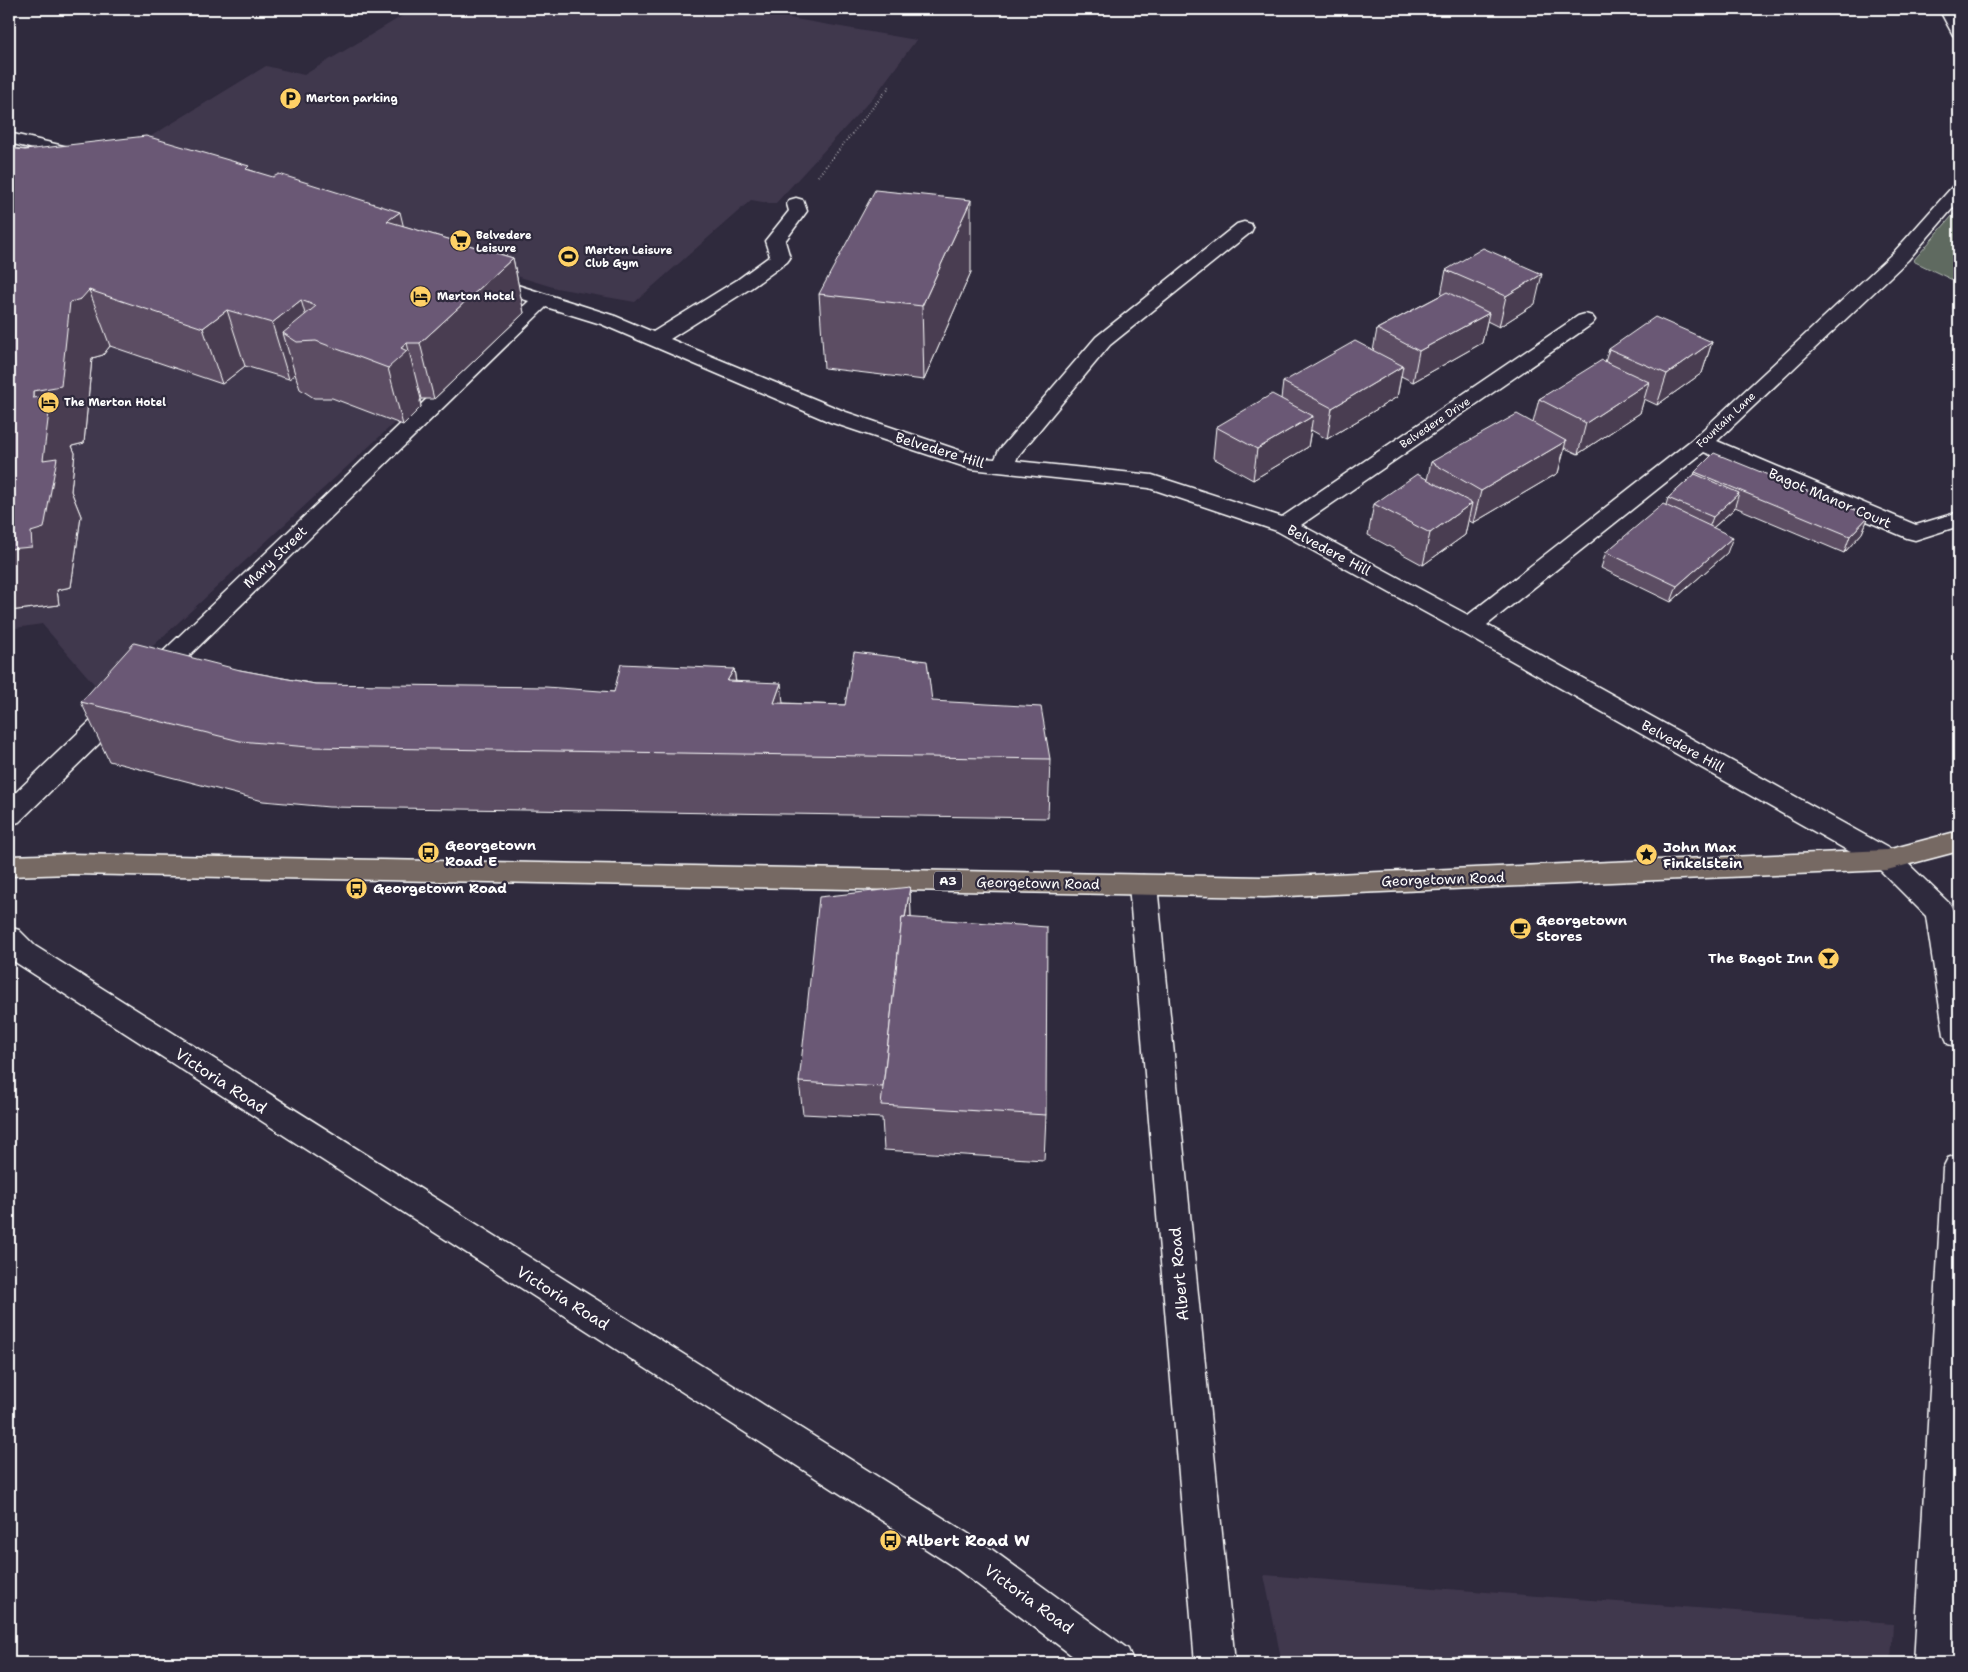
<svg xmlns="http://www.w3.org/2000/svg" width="1968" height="1672" font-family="'Shantell Sans',sans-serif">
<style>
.built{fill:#41384e}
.green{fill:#5f6b60;stroke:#afb5b0}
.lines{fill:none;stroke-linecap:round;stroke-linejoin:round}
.minor-casing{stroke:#fff;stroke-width:3}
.secondary-casing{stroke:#fff;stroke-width:3}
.primary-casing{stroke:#fff;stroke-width:3}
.path{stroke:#fff;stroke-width:2;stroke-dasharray:0.5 2.5;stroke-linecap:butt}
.minor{fill:#2f2a3d;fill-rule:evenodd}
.secondary{fill:#2f2a3d;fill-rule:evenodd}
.primary{fill:#766964;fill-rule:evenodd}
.wall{fill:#5b4d64;stroke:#fff}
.shaded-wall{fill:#4a3e51;stroke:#fff}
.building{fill:#6a5974;stroke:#fff}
.labels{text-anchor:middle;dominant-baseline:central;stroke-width:4.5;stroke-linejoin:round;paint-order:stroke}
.far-poi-label{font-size:11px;font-weight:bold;fill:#fff;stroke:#2f2a3d;text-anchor:start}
.far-street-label{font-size:11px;fill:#fff;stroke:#2f2a3d}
.shield{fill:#2f2a3d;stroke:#c1bfc5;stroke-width:1}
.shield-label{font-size:12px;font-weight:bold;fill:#fff}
.street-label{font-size:14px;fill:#fff;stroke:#2f2a3d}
.poi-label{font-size:14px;font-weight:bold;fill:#fff;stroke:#2f2a3d;text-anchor:start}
.near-street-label{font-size:16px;fill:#fff;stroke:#2f2a3d}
.near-poi-label{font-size:16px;font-weight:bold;fill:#fff;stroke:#2f2a3d;text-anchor:start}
</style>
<rect width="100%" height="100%" fill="#2f2a3d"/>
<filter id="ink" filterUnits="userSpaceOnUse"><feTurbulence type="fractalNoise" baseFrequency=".02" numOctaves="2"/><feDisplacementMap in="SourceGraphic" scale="10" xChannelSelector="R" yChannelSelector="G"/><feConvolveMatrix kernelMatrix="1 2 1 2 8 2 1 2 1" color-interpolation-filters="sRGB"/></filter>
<g filter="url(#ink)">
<g class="built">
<path d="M403 9H737L916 40 876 94 775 204 751 200 635 302 556 288 227 187 125 152 266 66 304 75 409 12Z"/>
<path d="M9 164 521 306 102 693 42 624 9 629Z"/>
<path d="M1264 1575 1893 1623 1891 1663H1282Z"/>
</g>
<path class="green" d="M1959 208V283L1913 261Z"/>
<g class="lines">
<defs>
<g id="minor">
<path d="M1939 9H1955L1959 17V37L1953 35Z"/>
<path d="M9 133 89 152 92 156 89 160 83 161 9 143Z"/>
<path d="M1959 185V201L1908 260 1717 441 1916 525 1959 512V526L1915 540 1907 538 1704 452 1487 625 1897 853 1950 904C1964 929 1961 1016 1959 1047L1948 1044 1944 1035 1926 916 1877 867 1461 632 1277 531 1149 488 971 469 830 422 601 324 546 307 19 822 9 825V799L529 301 478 285 475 281 478 277 485 275 492 277 615 316 653 332 737 280 770 256 765 241 789 211 787 204 789 200 796 198 803 200 807 211 785 241 790 258 787 262 751 288 670 339 846 412 982 458 995 459 999 450 1096 337 1237 224 1244 222 1251 224 1253 228 1251 232 1110 345 1018 456 1016 461 1152 475 1282 517 1578 316 1585 314 1592 316 1595 320 1592 324 1301 525 1468 615 1694 438 1894 252 1953 186Z"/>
<path d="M1143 875 1153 878 1157 885 1235 1663H1195L1129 885 1133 878Z"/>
<path d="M1959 1154V1534L1954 1663H1914L1943 1168 1948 1158Z"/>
</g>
<path id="secondary" d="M9 927 19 930 35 946 983 1543 1128 1649 1134 1663H1082L957 1569 15 962 9 956Z"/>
<path id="primary" d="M1959 831V851L1887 870 1264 897 72 874 9 876V856L72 854 1264 877 1887 850Z"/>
</defs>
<use href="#minor" class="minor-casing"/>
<use href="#secondary" class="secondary-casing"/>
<use href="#primary" class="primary-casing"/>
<path class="path" d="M818 176 890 86"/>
<use href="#minor" class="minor"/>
<use href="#secondary" class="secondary"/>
<use href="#primary" class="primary"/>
</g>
<g class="wall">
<path d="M9 148 250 170 403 226 513 258 524 313 434 399H421L420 401 421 407 403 425 332 398H314L300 389 295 374 289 379 245 366 222 384 110 346 103 355 92 358 84 443 72 446 75 453 71 491 81 516 71 587 57 590 59 605 9 611Z"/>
<path d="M1446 270 1535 304 1499 327 1487 321 1482 343 1413 382 1401 376 1397 397 1327 439 1311 430 1308 447 1253 480 1213 458 1216 427 1281 399 1283 382 1373 351 1377 329 1441 295Z"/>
<path d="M971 272 924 380 824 368 819 294Z"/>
<path d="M1712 342 1702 373 1657 405 1644 399 1640 413 1578 454 1565 448 1558 473 1473 523 1468 520 1465 535 1423 565 1368 535 1374 504 1427 480 1431 462 1533 423 1539 399 1605 362 1609 349Z"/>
<path d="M1695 472 1869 516 1862 533 1844 553 1735 507 1734 509 1713 528 1727 553 1671 602 1601 568 1606 552 1666 505 1668 498 1694 475Z"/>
<path d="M1959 530V543L1955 540Z"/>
<path d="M734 669 736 682 783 703 845 705 932 701 1050 759 1048 818 329 807 263 801 109 761 81 702 240 670 315 684 614 692Z"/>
<path d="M910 887 911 918 1046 1115 1044 1160 884 1150 882 1118 803 1114 799 1082Z"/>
</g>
<g class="shaded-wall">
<path d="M971 200V272L924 380 922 306Z"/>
<path d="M400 212 413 266 387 221Z"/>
<path d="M513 258 524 313 434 399 420 343Z"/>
<path d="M1542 274 1535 304 1499 327 1506 296Z"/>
<path d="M89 290 110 346 103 355 92 358 84 443 72 446 75 453 71 491 81 516 71 587 57 590 59 605 9 611V549L31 532 43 460 33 398V391L70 302Z"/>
<path d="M301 300 313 341 283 333 295 374 289 379 272 323Z"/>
<path d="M227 310 245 366 222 384 203 328Z"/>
<path d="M1489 313 1482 343 1413 382 1419 351Z"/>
<path d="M1712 342 1702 373 1657 405 1667 374Z"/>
<path d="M407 343 421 399 420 401 421 407 403 425 388 368 401 348Z"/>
<path d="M1403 366 1397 397 1327 439 1332 408Z"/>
<path d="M1649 382 1640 413 1578 454 1586 423Z"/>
<path d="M1313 416 1308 447 1253 480 1257 449Z"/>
<path d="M1566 441 1558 473 1473 523 1481 491Z"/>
<path d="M1739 493 1734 509 1707 533 1713 517Z"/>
<path d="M1472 503 1465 535 1423 565 1430 533Z"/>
<path d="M1869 516 1862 533 1844 553 1850 536Z"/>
<path d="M1733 537 1727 553 1671 602 1677 586Z"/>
<path d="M734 669 742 728 727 681Z"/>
<path d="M781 683 787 743 774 703Z"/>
<path d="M910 887 911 919 903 931Z"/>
</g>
<g class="building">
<path d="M146 136 249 166 246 169 273 177 279 174 400 212 387 221 513 258 420 343H407L401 348 407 351 388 368 316 341 297 342 283 333 316 306 301 300 272 323 227 310 203 328 89 290 81 299 70 302 61 386 33 391V398L51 396 43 460 57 458 44 528 31 532 32 547 9 549V148L25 150Z"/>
<path d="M875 190 971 200 922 306 819 294Z"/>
<path d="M1483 248 1542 274 1506 296 1446 270Z"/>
<path d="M1447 292 1489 313 1419 351 1377 329Z"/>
<path d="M1655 317 1712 342 1667 374 1609 349Z"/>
<path d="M1355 341 1403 366 1332 408 1283 382Z"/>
<path d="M1602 360 1649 382 1586 423 1539 399Z"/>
<path d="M1272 394 1313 416 1257 449 1216 427Z"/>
<path d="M1517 414 1566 441 1481 491 1431 462Z"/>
<path d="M1714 453 1869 516 1850 536 1695 472Z"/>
<path d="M1417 474 1472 503 1430 533 1374 504Z"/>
<path d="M1695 474 1739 493 1713 517 1668 498Z"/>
<path d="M1663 504 1733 537 1677 586 1606 552Z"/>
<path d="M134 643 240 670 315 684 546 687 614 692 621 664 734 669 727 681 781 683 774 703 845 705 854 652 927 661 932 701 1041 707 1050 759 308 747 240 741 81 702Z"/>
<path d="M910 887 905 917H902L883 1087 799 1082 819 897Z"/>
<path d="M902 917 1047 927 1046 1115 881 1105Z"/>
</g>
</g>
<defs>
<symbol id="parking-disc" viewBox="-11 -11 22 22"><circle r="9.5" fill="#ffd166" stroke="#2f2a3d"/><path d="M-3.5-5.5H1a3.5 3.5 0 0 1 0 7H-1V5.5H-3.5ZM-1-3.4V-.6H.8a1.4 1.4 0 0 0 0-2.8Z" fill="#111"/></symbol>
<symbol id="supermarket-disc" viewBox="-11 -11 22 22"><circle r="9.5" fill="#ffd166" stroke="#2f2a3d"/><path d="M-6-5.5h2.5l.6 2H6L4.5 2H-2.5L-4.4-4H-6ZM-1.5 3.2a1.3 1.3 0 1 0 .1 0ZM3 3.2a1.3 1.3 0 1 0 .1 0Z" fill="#111"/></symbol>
<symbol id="stadium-disc" viewBox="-11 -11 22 22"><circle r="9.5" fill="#ffd166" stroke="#2f2a3d"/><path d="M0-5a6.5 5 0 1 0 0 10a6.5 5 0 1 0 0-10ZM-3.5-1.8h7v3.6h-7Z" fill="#111"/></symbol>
<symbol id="hotel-disc" viewBox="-11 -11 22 22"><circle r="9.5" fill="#ffd166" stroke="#2f2a3d"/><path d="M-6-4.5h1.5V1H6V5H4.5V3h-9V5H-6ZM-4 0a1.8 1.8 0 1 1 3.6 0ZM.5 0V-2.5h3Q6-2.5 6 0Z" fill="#111"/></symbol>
<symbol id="bus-disc" viewBox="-11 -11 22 22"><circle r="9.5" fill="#ffd166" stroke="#2f2a3d"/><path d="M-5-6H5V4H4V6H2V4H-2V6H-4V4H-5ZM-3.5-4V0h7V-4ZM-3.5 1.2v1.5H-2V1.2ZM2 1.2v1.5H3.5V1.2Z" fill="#111"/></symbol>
<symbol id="sight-disc" viewBox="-11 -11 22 22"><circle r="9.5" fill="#ffd166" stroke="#2f2a3d"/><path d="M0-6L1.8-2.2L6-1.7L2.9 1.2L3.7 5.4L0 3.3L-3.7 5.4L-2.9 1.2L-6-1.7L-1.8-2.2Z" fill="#111"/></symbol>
<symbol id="cafe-disc" viewBox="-11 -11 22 22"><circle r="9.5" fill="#ffd166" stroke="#2f2a3d"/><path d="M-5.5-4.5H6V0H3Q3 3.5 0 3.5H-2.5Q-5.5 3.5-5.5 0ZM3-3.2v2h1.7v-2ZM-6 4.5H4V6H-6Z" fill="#111"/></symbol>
<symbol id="bar-disc" viewBox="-11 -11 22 22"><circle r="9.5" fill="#ffd166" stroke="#2f2a3d"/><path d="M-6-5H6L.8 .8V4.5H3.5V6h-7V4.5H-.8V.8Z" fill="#111"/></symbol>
</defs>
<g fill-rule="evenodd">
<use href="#parking-disc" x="278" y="86" width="25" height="25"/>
<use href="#supermarket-disc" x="448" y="228" width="25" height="25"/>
<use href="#stadium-disc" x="556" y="244" width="25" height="25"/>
<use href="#hotel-disc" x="408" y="284" width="25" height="25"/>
<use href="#hotel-disc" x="36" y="390" width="25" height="25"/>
<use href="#bus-disc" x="416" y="840" width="25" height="25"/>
<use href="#sight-disc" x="1634" y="842" width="25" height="25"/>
<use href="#bus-disc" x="344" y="876" width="25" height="25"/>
<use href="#cafe-disc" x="1508" y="916" width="25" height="25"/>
<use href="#bar-disc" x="1816" y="946" width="25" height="25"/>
<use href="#bus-disc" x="878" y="1528" width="25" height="25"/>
</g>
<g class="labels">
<g class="far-poi-label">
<text x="306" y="98">Merton parking</text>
<text x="476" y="235">Belvedere<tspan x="476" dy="13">Leisure</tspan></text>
<text x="585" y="250">Merton Leisure<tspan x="585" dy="13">Club Gym</tspan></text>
<text x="437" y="296">Merton Hotel</text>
<text x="64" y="402">The Merton Hotel</text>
</g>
<g class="far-street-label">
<text transform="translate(1726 420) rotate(-43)">Fountain Lane</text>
<text transform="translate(1435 423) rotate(-34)">Belvedere Drive</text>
</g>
<rect class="shield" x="934" y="871.5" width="28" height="19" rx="4"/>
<g class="shield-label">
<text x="948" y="881">A3</text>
</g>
<g class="street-label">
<text transform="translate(940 450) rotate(17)">Belvedere Hill</text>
<text transform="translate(1830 498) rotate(23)">Bagot Manor Court</text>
<text transform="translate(1329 550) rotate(28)">Belvedere Hill</text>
<text transform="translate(275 557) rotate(-44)">Mary Street</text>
<text transform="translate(1683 746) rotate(29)">Belvedere Hill</text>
<text transform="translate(1443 879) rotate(-2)">Georgetown Road</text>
<text transform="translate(1038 883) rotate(1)">Georgetown Road</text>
</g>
<g class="poi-label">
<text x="445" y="845">Georgetown<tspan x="445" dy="16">Road E</tspan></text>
<text x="1663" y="847">John Max<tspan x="1663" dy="16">Finkelstein</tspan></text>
<text x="373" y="888">Georgetown Road</text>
<text x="1536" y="920">Georgetown<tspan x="1536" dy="16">Stores</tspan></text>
<text x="1813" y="958" text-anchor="end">The Bagot Inn</text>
</g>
<g class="near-street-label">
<text transform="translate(221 1081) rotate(33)">Victoria Road</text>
<text transform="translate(1179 1274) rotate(-95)">Albert Road</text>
<text transform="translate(563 1298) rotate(32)">Victoria Road</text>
<text transform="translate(1029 1599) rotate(36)">Victoria Road</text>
</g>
<g class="near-poi-label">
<text x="906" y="1540">Albert Road W</text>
</g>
</g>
<rect width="1968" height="1672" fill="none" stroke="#2f2a3d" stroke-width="30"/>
<rect x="15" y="15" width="1938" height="1642" fill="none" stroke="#fff" stroke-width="2" filter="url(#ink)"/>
</svg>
